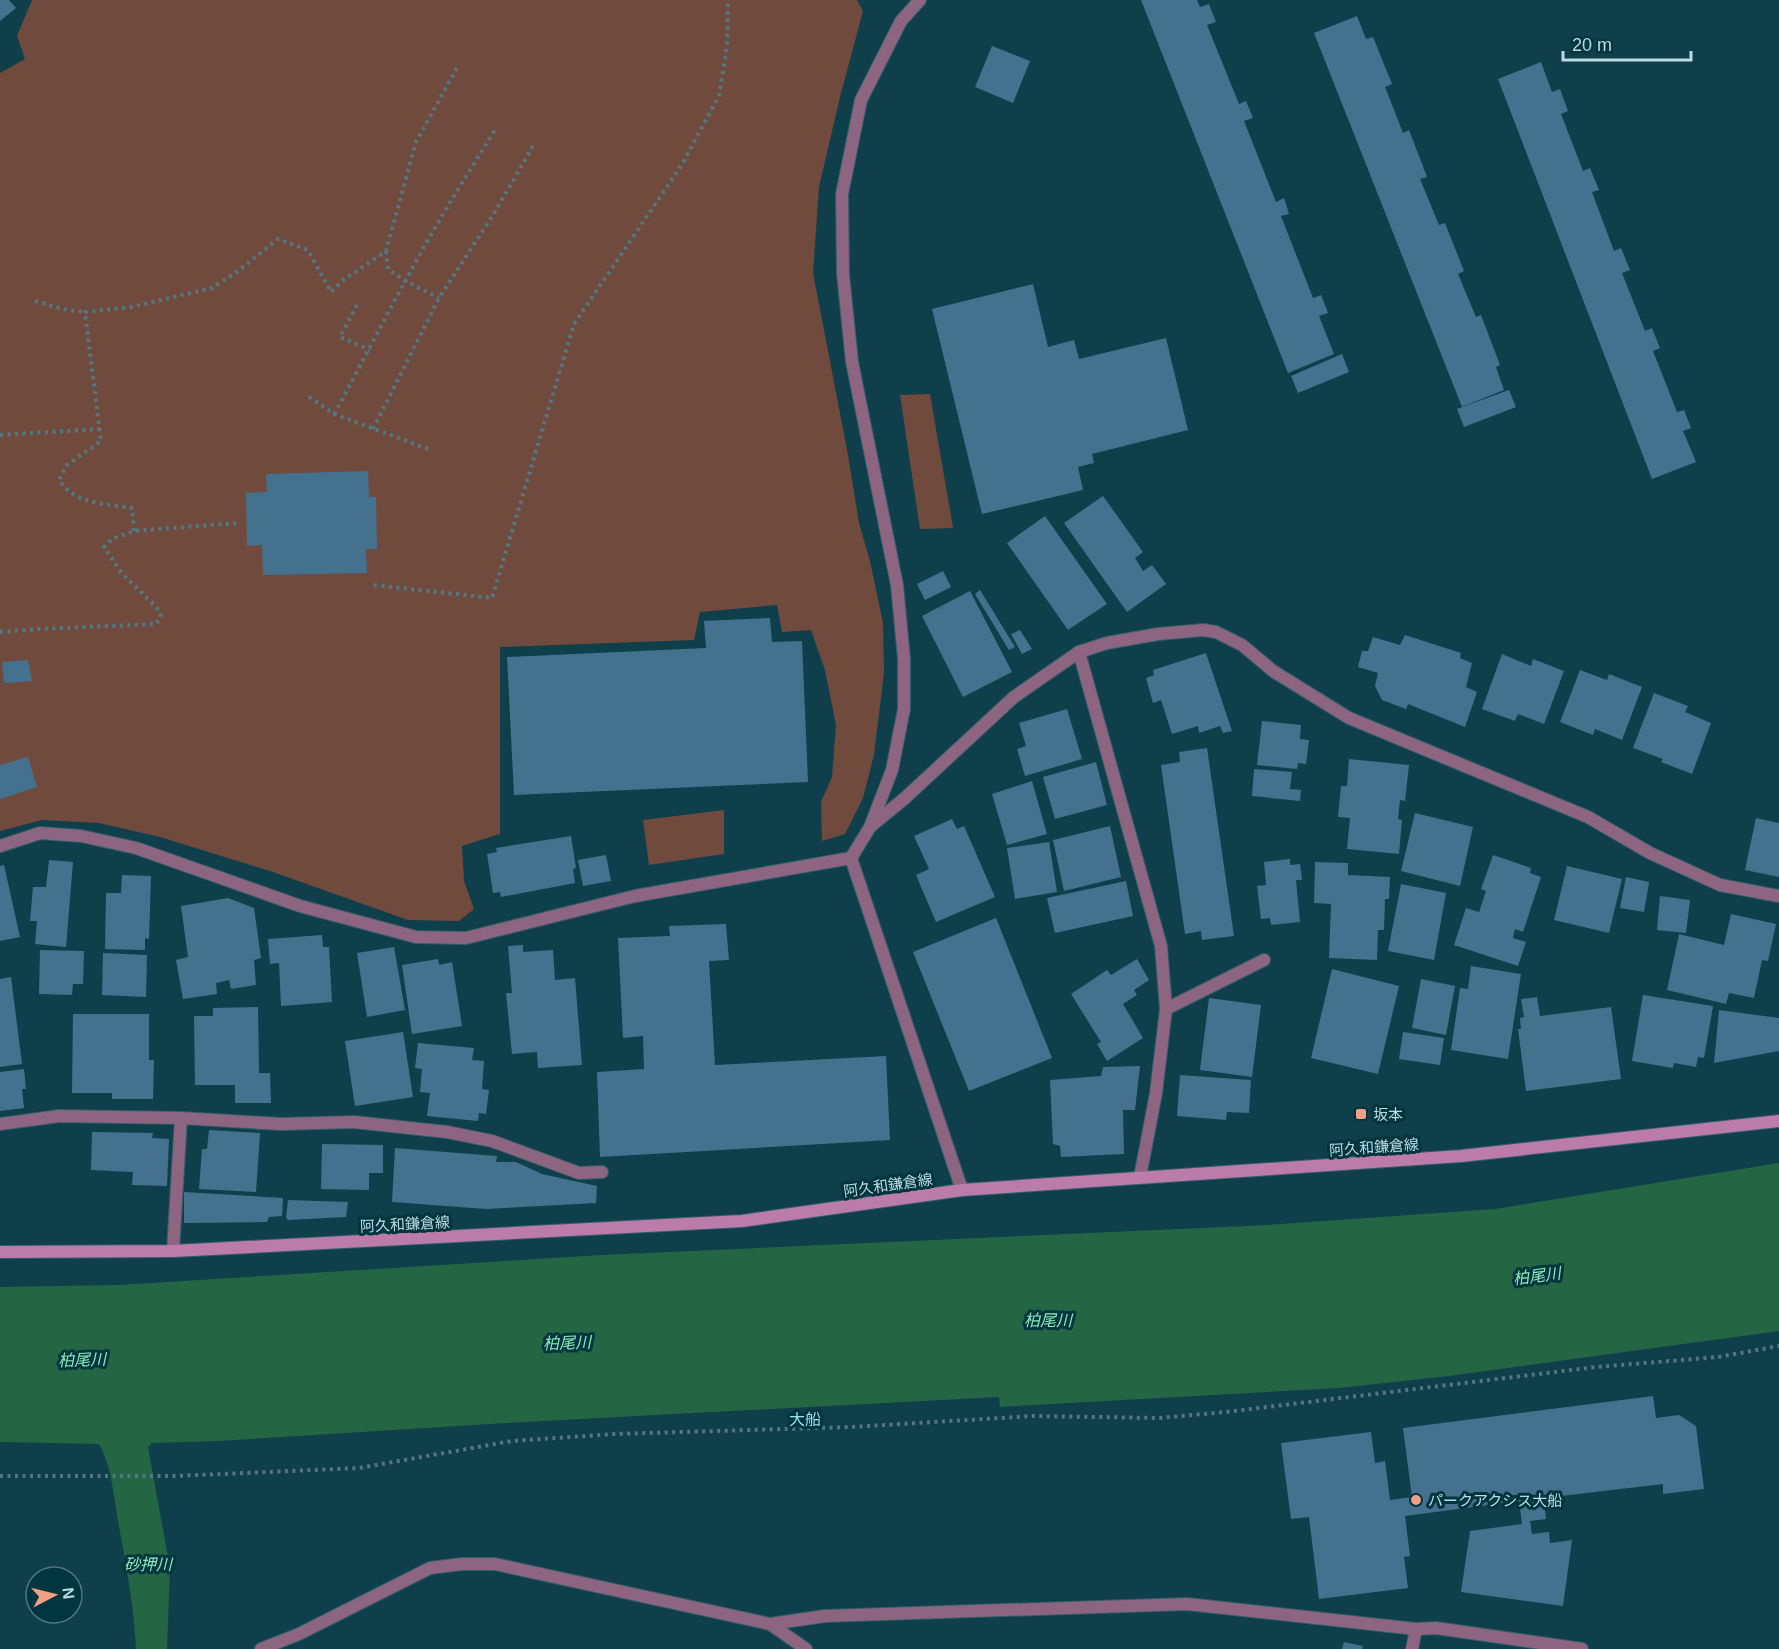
<svg xmlns="http://www.w3.org/2000/svg" width="1779" height="1649" font-family="Helvetica,'Noto Sans JP',sans-serif">
<style>
.green{fill:#714a3e}
.water{fill:#246544}
.building{fill:#44718e}
.lines{fill:none;stroke-linecap:round;stroke-linejoin:round}
.service-casing{stroke:#325e69;stroke-width:14}
.minor-casing{stroke:#325e69;stroke-width:14}
.secondary-casing{stroke:#325e69;stroke-width:14}
.path{stroke:#507984;stroke-width:4;stroke-dasharray:3 4.5;stroke-linecap:butt}
.service{stroke:#8d6581;stroke-width:12}
.minor{stroke:#8d6581;stroke-width:12}
.secondary{stroke:#bc7caa;stroke-width:12}
.poi-dot{fill:#f39f85;stroke:#013540;stroke-width:2}
.labels{text-anchor:middle;dominant-baseline:central;stroke-width:6;stroke-linejoin:round;paint-order:stroke}
.poi-label{font-size:15px;fill:#bddae3;stroke:#013540;text-anchor:start}
.street-label{font-size:15px;fill:#bddae3;stroke:#013540}
.water-label{font-size:16px;font-style:italic;fill:#8deab5;stroke:#013540}
.neighbourhood-label{font-size:16px;fill:#a0def0;stroke:#013540}
</style>
<rect width="100%" height="100%" fill="#0f3f4b"/>
<g class="green">
<path d="M32 0H857L863 11 840 97 819 187 813 273 848 455 859 523 870 561 883 623 884 672 874 755 863 798 845 834 822 841 821 802 832 777 836 725 825 670 811 630 782 632 777 605 700 612 694 640 500 647V834L462 846 464 881 474 909 459 921 408 920 270 871 160 837 99 823 42 820 0 831V73L25 59 17 36Z"/>
<path d="M930 394 953 528 920 529 900 395Z"/>
<path d="M724 810V854L649 865 643 820Z"/>
</g>
<path class="water" d="M1779 1163V1331L1449 1376 1339 1388 1000 1407 999 1397 524 1422 218 1441 152 1443 148 1447 170 1568 167 1649H136C134 1604 125 1560 117 1515 113 1491 111 1465 99 1444L0 1442V1287L119 1285 601 1255 1268 1225 1495 1209Z"/>
<g class="building">
<path d="M0 0H9L16 8 0 21Z"/>
<path d="M1141 0H1197L1200 7 1209 4 1216 22 1207 25 1239 104 1246 101 1253 118 1244 121 1276 202 1284 198 1289 214 1281 216 1313 298 1321 295 1328 313 1319 316 1334 354 1288 373Z"/>
<path d="M1357 16 1366 39 1373 37 1392 84 1385 87 1403 133 1409 130 1427 177 1420 179 1439 225 1445 223 1464 271 1458 274 1476 317 1481 315 1500 365 1496 367 1504 390 1462 407 1314 33Z"/>
<path d="M992 46 1030 61 1013 103 975 87Z"/>
<path d="M1541 62 1552 92 1560 89 1568 111 1561 114 1583 171 1590 168 1599 190 1592 192 1614 251 1621 248 1630 270 1622 273 1645 331 1652 328 1660 348 1653 351 1677 412 1684 410 1691 428 1683 431 1696 462 1652 479 1498 79Z"/>
<path d="M1033 284 1048 347 1074 340 1079 359 1166 338 1188 430 1092 454 1094 463 1078 467 1083 490 982 514 932 309Z"/>
<path d="M1342 354 1349 372 1298 393 1291 376Z"/>
<path d="M1509 390 1516 407 1464 427 1457 409Z"/>
<path d="M368 471 369 497H376L377 549H366L367 573 263 575 262 545 247 546 246 493 267 492 266 474Z"/>
<path d="M1103 496 1143 552 1135 558 1143 571 1152 565 1166 584 1127 612 1064 523Z"/>
<path d="M1045 516 1107 604 1068 630 1007 543Z"/>
<path d="M943 571 951 587 925 600 917 584Z"/>
<path d="M980 590 1015 647 1009 650 975 594Z"/>
<path d="M970 591 1012 672 963 697 922 616Z"/>
<path d="M770 618 772 642 802 641 808 782 514 795 507 657 706 648 704 621Z"/>
<path d="M1020 630 1032 649 1022 654 1011 634Z"/>
<path d="M1405 635 1461 653 1460 658 1472 663 1466 687 1477 692 1465 727 1408 704 1406 709 1382 700 1375 686 1378 673 1358 667 1362 651H1368L1373 637 1400 645Z"/>
<path d="M1206 653 1232 731 1223 733 1220 726 1199 733 1198 726 1172 734 1161 700 1153 703 1146 678 1154 675 1153 670Z"/>
<path d="M1502 654 1531 666 1533 659 1564 671 1544 724 1518 714 1515 721 1482 709Z"/>
<path d="M28 660 32 681 4 683 2 662Z"/>
<path d="M1580 670 1607 680 1609 674 1642 687 1622 740 1595 729 1593 735 1560 722Z"/>
<path d="M1654 693 1688 706 1685 712 1711 723 1692 774 1661 762 1663 759 1633 748Z"/>
<path d="M1067 709 1082 759 1025 776 1017 749 1026 746 1019 723Z"/>
<path d="M1262 721 1301 725 1300 739 1309 740 1306 764 1298 763 1297 769 1257 765Z"/>
<path d="M1207 748 1234 936 1202 940 1201 931 1185 934 1161 765 1180 762 1179 752Z"/>
<path d="M28 757 37 787 0 799V765Z"/>
<path d="M1349 759 1409 765 1405 801 1400 800 1398 819 1402 820 1399 854 1347 849 1350 818 1338 817 1341 786H1347Z"/>
<path d="M1096 762 1107 805 1055 819 1043 777Z"/>
<path d="M1254 769 1292 772 1290 789 1301 790 1300 801 1252 796Z"/>
<path d="M1032 781 1047 834 1007 845 992 794Z"/>
<path d="M1415 813 1473 827 1460 886 1401 871Z"/>
<path d="M1756 818 1779 823V877L1745 870Z"/>
<path d="M952 819 957 829 964 826 995 897 936 922 916 875 929 869 914 836Z"/>
<path d="M1110 826 1121 877 1064 891 1053 840Z"/>
<path d="M571 836 576 868 573 869 575 883 501 897 500 892 493 893 487 854 497 852 496 848Z"/>
<path d="M1049 842 1057 892 1015 899 1007 848Z"/>
<path d="M606 855 611 881 583 886 578 860Z"/>
<path d="M1493 855 1531 868 1530 873 1541 877 1523 932 1515 929 1513 938 1526 942 1518 966 1454 945 1466 908 1479 912 1486 891 1481 889Z"/>
<path d="M1290 859V865L1300 864 1302 880H1296L1300 922 1271 925 1270 918 1261 919 1257 886 1266 885 1264 862Z"/>
<path d="M49 860 73 862 66 947 35 944 37 921H30L33 887H46Z"/>
<path d="M1315 862 1348 863V875L1390 877 1389 899H1385L1384 930H1378L1377 960 1329 958 1331 904 1314 903Z"/>
<path d="M4 865 20 937 0 941V866Z"/>
<path d="M1567 866 1622 879 1609 933 1554 920Z"/>
<path d="M122 875 151 876 149 939 145 938V950L105 949 106 893H121Z"/>
<path d="M1626 877 1649 882 1644 912 1620 908Z"/>
<path d="M1126 881 1133 916 1055 933 1047 898Z"/>
<path d="M1401 884 1446 893 1434 960 1388 951Z"/>
<path d="M1660 896 1690 900 1686 933 1657 930Z"/>
<path d="M228 898 254 908 261 958 254 960 256 985 231 989 229 980 216 983 217 994 183 999 176 960 188 957 181 906Z"/>
<path d="M1731 914 1776 924 1768 961 1762 960 1754 998 1729 993 1726 1004 1667 990 1679 934 1724 945Z"/>
<path d="M996 918 1052 1058 969 1091 913 952Z"/>
<path d="M726 924 729 960 709 961 715 1065 886 1056 890 1140 600 1157 597 1072 644 1069 643 1036 623 1038 618 938 670 936 669 926Z"/>
<path d="M322 935 323 947H329L332 1002 281 1006 279 963 270 964 268 939Z"/>
<path d="M523 945V952L553 950 555 980 575 978 582 1065 538 1068 537 1052 512 1054 506 993H512L508 946Z"/>
<path d="M394 947 405 1010 367 1017 357 953Z"/>
<path d="M40 950 84 951 83 984H73L72 995 39 994Z"/>
<path d="M103 953 147 955 146 997 102 995Z"/>
<path d="M438 959 439 965 452 962 462 1026 412 1034 402 965Z"/>
<path d="M1137 959 1149 980 1134 990 1137 995 1123 1004 1143 1038 1107 1061 1097 1044 1101 1042 1071 994 1107 970 1111 975Z"/>
<path d="M1471 966 1521 974 1508 1059 1451 1050 1460 988 1468 989Z"/>
<path d="M1332 969 1399 986 1378 1074 1311 1058Z"/>
<path d="M11 977 22 1064 0 1067V979Z"/>
<path d="M1421 979 1455 986 1446 1035 1412 1028Z"/>
<path d="M1643 995 1713 1006 1704 1058 1698 1057 1696 1067 1674 1063 1673 1068 1632 1061Z"/>
<path d="M1537 997 1540 1016 1611 1007 1621 1079 1526 1091 1518 1029H1521L1520 1018 1524 1017 1521 999Z"/>
<path d="M1209 998 1261 1005 1252 1077 1200 1070Z"/>
<path d="M258 1007 259 1073H270L271 1103H235V1085H195L194 1016H213V1008Z"/>
<path d="M1719 1010 1779 1018V1051L1714 1063Z"/>
<path d="M73 1014H149V1060H154L153 1099H112V1093H72Z"/>
<path d="M403 1032 413 1097 355 1106 345 1041Z"/>
<path d="M1403 1032 1444 1038 1440 1065 1399 1059Z"/>
<path d="M418 1043 474 1048 472 1060 484 1061 482 1089 489 1090 486 1114 479 1113 478 1121 427 1116 430 1093 420 1092 422 1069 415 1068Z"/>
<path d="M1140 1066 1135 1110H1123L1124 1154 1061 1157 1060 1146 1053 1144 1050 1080 1101 1076 1103 1067Z"/>
<path d="M24 1069 26 1089H22L24 1108 0 1111V1072Z"/>
<path d="M1180 1075 1251 1080 1249 1113 1227 1112 1226 1120 1177 1116Z"/>
<path d="M209 1130 260 1133 256 1192 199 1189 202 1149H207Z"/>
<path d="M92 1132 153 1133 152 1138 169 1139 167 1186 132 1185 133 1172 91 1170Z"/>
<path d="M322 1144 383 1145V1173H369V1190L321 1189Z"/>
<path d="M395 1148 497 1156 496 1162H516L542 1174 597 1186 596 1203 486 1209 392 1202Z"/>
<path d="M184 1192 283 1198 282 1216 269 1217 267 1222 184 1223Z"/>
<path d="M288 1200 348 1202 346 1217 288 1220 286 1218Z"/>
<path d="M1653 1396 1656 1418 1679 1415 1696 1426 1704 1489 1663 1494V1484L1544 1498 1546 1519 1530 1521 1532 1534 1549 1532 1550 1543 1572 1540 1563 1606 1461 1592 1470 1531 1522 1524 1519 1501 1405 1516 1410 1556 1404 1557 1408 1588 1319 1599 1309 1517 1291 1519 1281 1443 1371 1432 1375 1463 1385 1461 1390 1500 1412 1497 1403 1428Z"/>
<path d="M1344 1642 1363 1646 1362 1649H1342Z"/>
</g>
<g class="lines">
<defs>
<g id="service">
<path d="M1166 1009 1264 960"/>
<path d="M0 1124 59 1116 181 1118 281 1124 354 1122 447 1132 492 1141 579 1173 602 1172"/>
<path d="M173 1251 181 1118"/>
<path d="M1416 1629 1436 1628 1582 1649"/>
</g>
<g id="minor">
<path d="M1079 652 1161 946 1166 1009 1156 1093 1140 1177"/>
<path d="M871 826 905 798 1014 697 1079 652 1107 643 1158 634 1203 630 1216 632 1242 645 1273 671 1349 718 1588 817 1650 853 1720 885 1779 896"/>
<path d="M0 846 40 833 81 836 136 848 300 906 416 937 466 938 635 896 851 858 870 827 892 770 904 709V659L897 585 852 362 843 274 842 194 861 100 901 21 920 0"/>
<path d="M851 858 962 1190"/>
<path d="M770 1624 825 1616 1187 1604 1416 1629 1412 1649"/>
<path d="M261 1649 299 1634 430 1568 462 1564H495L770 1624 806 1649"/>
</g>
<path id="secondary" d="M0 1252 173 1251 742 1221 962 1190 1461 1156 1779 1121"/>
</defs>
<use href="#service" class="service-casing"/>
<use href="#minor" class="minor-casing"/>
<use href="#secondary" class="secondary-casing"/>
<g class="path">
<path d="M386 251 388 269 405 281 439 298"/>
<path d="M35 301 67 310 85 312"/>
<path d="M357 305 340 337 370 350"/>
<path d="M309 397 334 414 431 450"/>
<path d="M334 414C359 370 381 324 406 280 433 229 464 179 495 130"/>
<path d="M373 429 439 298 493 215 533 146"/>
<path d="M0 435 100 429"/>
<path d="M134 531 132 508C106 504 74 504 59 480L67 465 101 441 85 312 131 307 212 288 238 271 278 239 308 250 331 292 342 281 386 251 416 142 458 66"/>
<path d="M374 585 492 598 574 324 681 166 719 96 727 47 728 0"/>
<path d="M0 632 38 629 156 624 161 616 157 608 121 572 104 547 112 539 134 531 238 523"/>
<path d="M0 1476H176L359 1468 512 1441 614 1434 851 1427 1033 1416 1159 1418 1226 1412 1596 1367 1718 1357 1779 1346"/>
</g>
<use href="#service" class="service"/>
<use href="#minor" class="minor"/>
<use href="#secondary" class="secondary"/>
</g>
<g class="poi-dot">
<rect x="1355" y="1108" width="12" height="12" rx="3"/>
<circle cx="1416" cy="1500" r="6"/>
</g>
<g class="labels">
<g class="poi-label">
<text x="1373" y="1114">坂本</text>
<text x="1428" y="1500">パークアクシス大船</text>
</g>
<g class="street-label">
<text transform="translate(1374 1147) rotate(-4)">阿久和鎌倉線</text>
<text transform="translate(888 1185) rotate(-8)">阿久和鎌倉線</text>
<text transform="translate(405 1224) rotate(-3)">阿久和鎌倉線</text>
</g>
<g class="water-label">
<text transform="translate(1537 1276) rotate(-7)">柏尾川</text>
<text x="1048" y="1320">柏尾川</text>
<text transform="translate(567 1343) rotate(-2)">柏尾川</text>
<text transform="translate(82 1360) rotate(-2)">柏尾川</text>
<text x="148" y="1564">砂押川</text>
</g>
<g class="neighbourhood-label">
<text x="805" y="1419">大船</text>
</g>
</g>
<g transform="translate(54 1595) rotate(83)"><circle r="28" fill="#013540" stroke="#4c7781" stroke-width="1.5"/>
<path d="M0-4.5L10 22L0 15L-10 22Z" fill="#f39f85"/>
<text y="-9" font-size="16" font-weight="bold" text-anchor="middle" fill="#bddae3">N</text>
</g>
<path d="M1563 51v9h128v-9" fill="none" stroke="#bddae3" stroke-width="3"/>
<text x="1572" y="51" font-size="18" fill="#bddae3" stroke="#013540" stroke-width="4.5" paint-order="stroke">20 m</text>
</svg>
